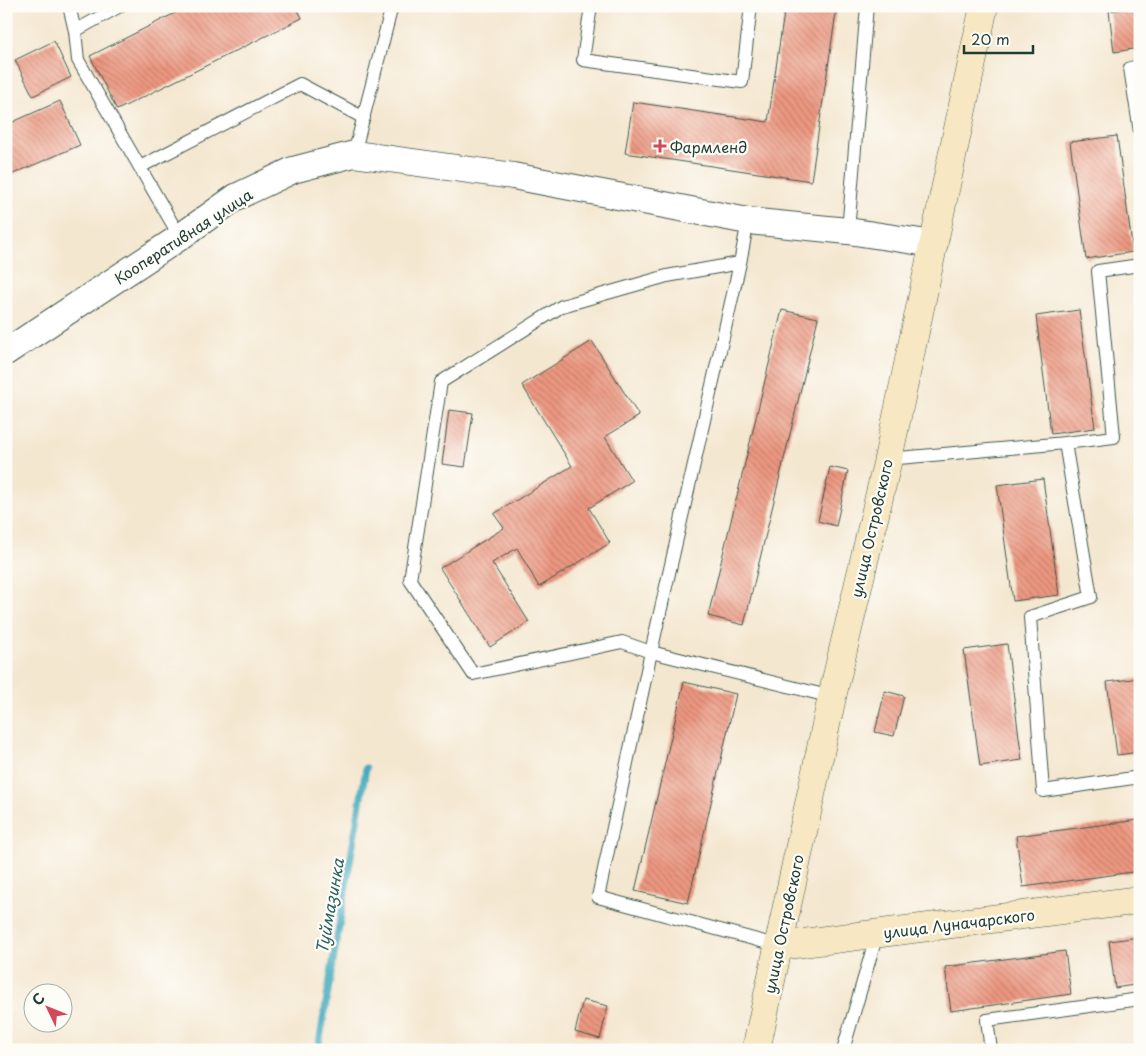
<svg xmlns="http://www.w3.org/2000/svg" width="1146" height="1056" font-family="'Playpen Sans',sans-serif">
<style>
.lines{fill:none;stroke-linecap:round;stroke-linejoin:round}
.stream{stroke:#3fa9be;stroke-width:7}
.building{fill:url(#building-back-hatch)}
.lane-casing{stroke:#3f564b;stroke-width:14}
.street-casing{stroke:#3f564b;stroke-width:28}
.secondary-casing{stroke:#3f564b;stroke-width:29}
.lane{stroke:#fff;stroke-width:12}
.street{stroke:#fff;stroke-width:26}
.secondary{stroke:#f7e8c3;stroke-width:28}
.poi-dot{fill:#d1495b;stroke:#fdfcf7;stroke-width:2}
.labels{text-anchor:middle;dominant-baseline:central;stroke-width:4.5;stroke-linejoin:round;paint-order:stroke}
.poi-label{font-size:15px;fill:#1f3d34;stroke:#fdfcf7;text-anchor:start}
.street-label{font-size:15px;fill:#1f3d34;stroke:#fdfcf7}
.water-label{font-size:16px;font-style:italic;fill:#2a6364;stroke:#fdfcf7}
</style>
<defs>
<pattern id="building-back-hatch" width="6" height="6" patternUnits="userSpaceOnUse" patternTransform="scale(1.25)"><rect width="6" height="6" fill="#ed9780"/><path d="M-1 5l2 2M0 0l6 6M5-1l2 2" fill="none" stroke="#bf7c6a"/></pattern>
</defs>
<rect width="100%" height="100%" fill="#fdfcf7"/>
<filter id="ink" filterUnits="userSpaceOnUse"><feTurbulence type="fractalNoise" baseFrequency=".02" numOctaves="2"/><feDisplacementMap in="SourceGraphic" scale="10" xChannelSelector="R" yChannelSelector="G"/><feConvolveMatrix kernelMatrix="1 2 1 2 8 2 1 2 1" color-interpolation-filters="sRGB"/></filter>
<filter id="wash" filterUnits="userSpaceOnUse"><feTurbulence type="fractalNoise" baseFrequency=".0096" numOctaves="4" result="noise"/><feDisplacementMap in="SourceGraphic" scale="20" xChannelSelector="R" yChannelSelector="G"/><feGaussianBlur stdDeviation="1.12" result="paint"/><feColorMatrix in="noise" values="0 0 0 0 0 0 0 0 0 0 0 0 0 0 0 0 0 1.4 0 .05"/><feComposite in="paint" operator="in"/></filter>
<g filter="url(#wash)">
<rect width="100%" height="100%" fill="#f4e7d0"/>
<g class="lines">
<path class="stream" d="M318 1050 366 768"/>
</g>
<g id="blocks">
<g class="building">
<path d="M189 6H296L302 18 117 110 90 56Z"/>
<path d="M785 6H837L811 181 625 153 633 102 768 122Z"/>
<path d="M1140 7V48L1114 52 1109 11Z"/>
<path d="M54 41 71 77 33 96 15 60Z"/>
<path d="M60 101 80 145 6 177V125Z"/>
<path d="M1117 136 1133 252 1086 259 1070 142Z"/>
<path d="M782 310 818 318 744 625 708 616Z"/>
<path d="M1079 310 1095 428 1051 434 1036 316Z"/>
<path d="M592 341 639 416 605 437 632 481 589 508 610 543 539 587 517 548 492 563 529 622 490 647 440 568 504 528 494 514 572 466 522 385Z"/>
<path d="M449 410 473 413 465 467 442 464Z"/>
<path d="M830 467 848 471 836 526 818 521Z"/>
<path d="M1043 479 1059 595 1013 601 997 485Z"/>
<path d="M1007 644 1022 760 980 766 964 650Z"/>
<path d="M1140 678V752L1117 755 1107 682Z"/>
<path d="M684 682 736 694 688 903 635 891Z"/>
<path d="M885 691 904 696 894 736 875 732Z"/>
<path d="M1138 820 1140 833V871L1023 887 1016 836Z"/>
<path d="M1140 937V984L1115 988 1109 941Z"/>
<path d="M1065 951 1071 994 951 1011 945 967Z"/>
<path d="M583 1000 608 1006 600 1039 575 1032Z"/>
</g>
</g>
</g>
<g filter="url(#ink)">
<use href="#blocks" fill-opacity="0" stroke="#3f564b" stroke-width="1"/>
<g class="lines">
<defs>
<g id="lane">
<path d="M69 6 75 31"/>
<path d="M120 6 75 31 78 60 180 237"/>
<path d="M591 6 583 60 742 82 751 6"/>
<path d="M1140 66 1130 68 1140 132"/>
<path d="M354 154 392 6"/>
<path d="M140 167 300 84 364 118"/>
<path d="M848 231 867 6"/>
<path d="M740 263 667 276 562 306 441 382 410 580 473 674 622 642 651 652 740 263 748 221"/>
<path d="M1065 443 1091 597 1030 617 1043 791 1140 777"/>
<path d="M888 459 1065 443 1114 437 1098 271 1140 265"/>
<path d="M779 946 598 897 651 652 832 697"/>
<path d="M843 1050 877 934"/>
<path d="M991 1050 987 1020 1140 999"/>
</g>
<path id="street" d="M6 352 180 237 236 197 293 170 354 154 513 176 748 221 848 231 934 244"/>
<g id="secondary">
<path d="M779 946 1140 900"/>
<path d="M756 1050 832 697 888 459 984 6"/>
</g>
</defs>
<use href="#lane" class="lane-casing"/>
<use href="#street" class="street-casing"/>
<use href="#secondary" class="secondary-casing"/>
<use href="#lane" class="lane"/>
<use href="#street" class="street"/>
<use href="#secondary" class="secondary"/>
</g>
</g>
<path class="poi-dot" d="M657.5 138.5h5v5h5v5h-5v5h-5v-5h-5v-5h5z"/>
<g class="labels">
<g class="poi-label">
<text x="670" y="146">Фармленд</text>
</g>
<g class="street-label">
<text transform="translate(183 236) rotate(-33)">Кооперативная улица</text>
<text transform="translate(871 528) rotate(-77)">улица Островского</text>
<text transform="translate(959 923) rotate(-7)">улица Луначарского</text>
<text transform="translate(783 924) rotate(-78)">улица Островского</text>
</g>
<g class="water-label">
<text transform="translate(329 906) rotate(-80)">Туймазинка</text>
</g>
</g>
<rect width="1146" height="1056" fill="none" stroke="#fdfcf7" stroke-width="25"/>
<g transform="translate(48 1008) rotate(313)"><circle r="24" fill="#fdfcf7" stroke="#a4b0a9"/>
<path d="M0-4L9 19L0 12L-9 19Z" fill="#d1495b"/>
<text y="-8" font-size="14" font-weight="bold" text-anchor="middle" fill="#1f3d34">С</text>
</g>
<path d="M964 45v8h69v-8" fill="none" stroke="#1f3d34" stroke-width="2.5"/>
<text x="971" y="45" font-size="15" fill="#1f3d34" stroke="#fdfcf7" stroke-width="4" paint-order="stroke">20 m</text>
</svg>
